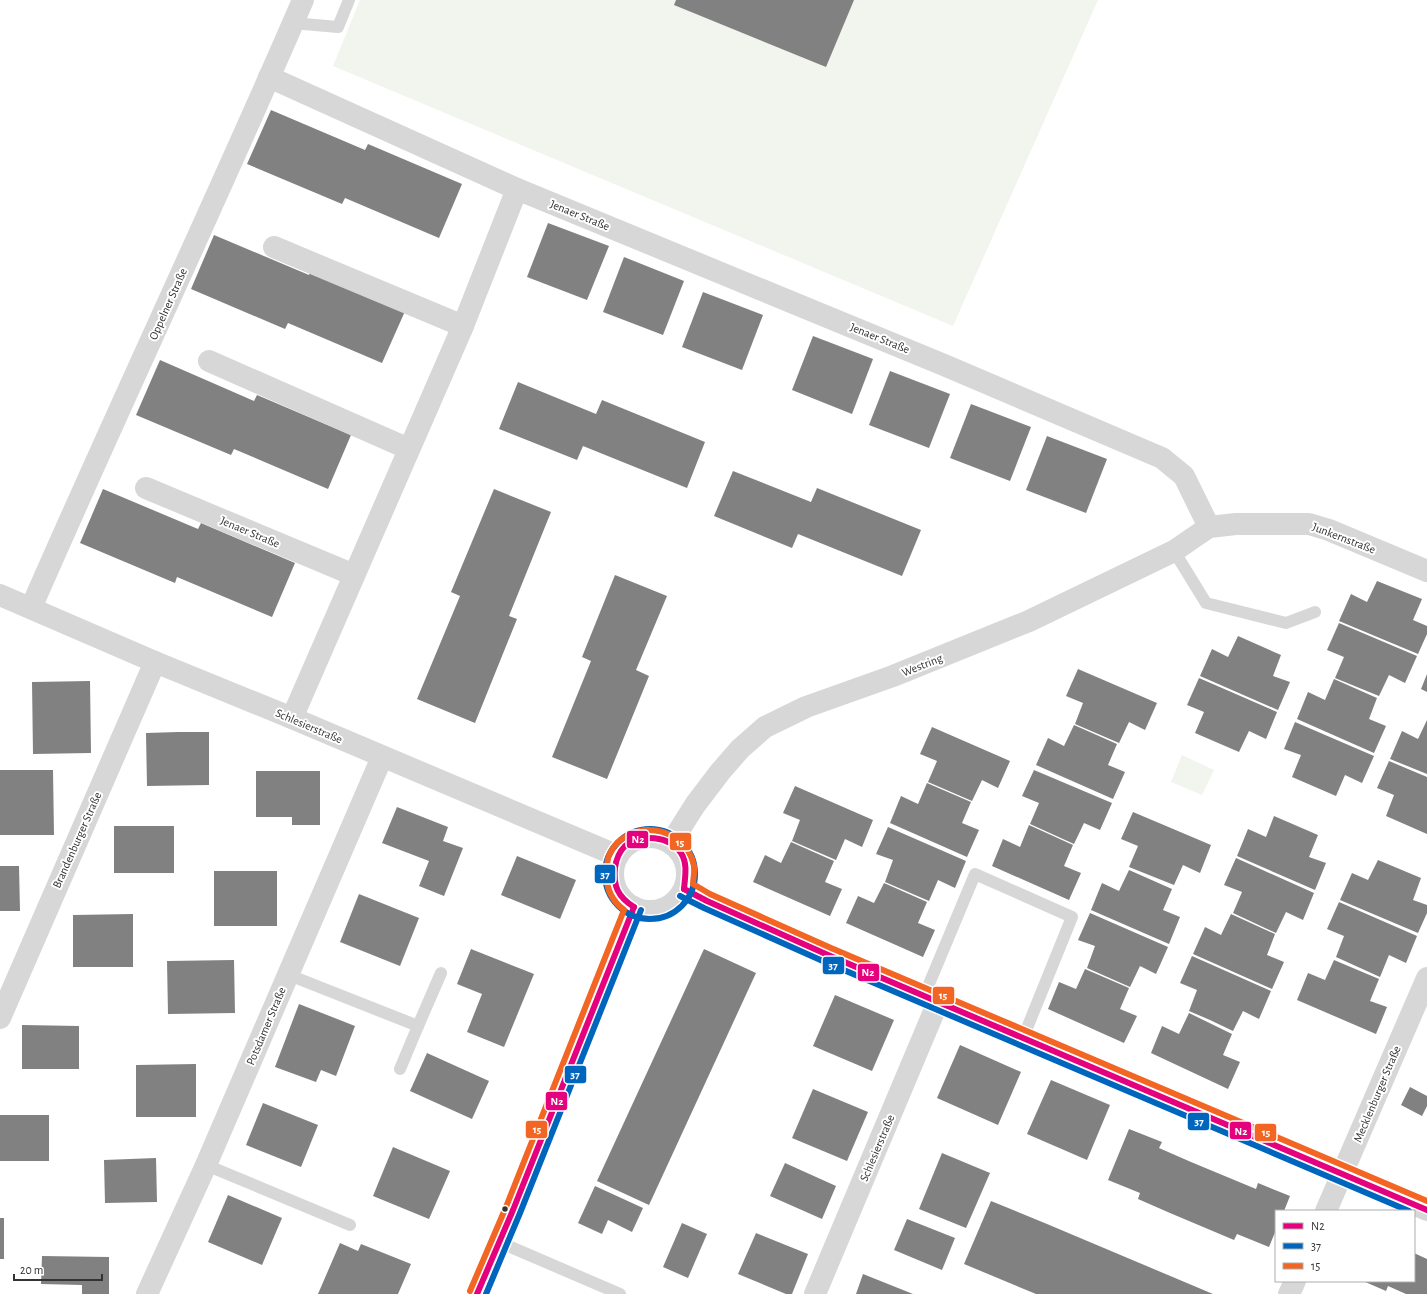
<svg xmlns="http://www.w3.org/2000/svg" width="1427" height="1294" font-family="'Alegreya Sans',sans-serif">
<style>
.green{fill:#f1f5ed}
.building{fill:#818181}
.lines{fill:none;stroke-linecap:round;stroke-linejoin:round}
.service{stroke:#d7d7d7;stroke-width:12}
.minor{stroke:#d7d7d7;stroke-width:22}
.bus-1-casing{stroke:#fff;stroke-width:9}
.bus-2-casing{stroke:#fff;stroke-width:9}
.bus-3-casing{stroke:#fff;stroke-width:9}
.bus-1{stroke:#e5007d;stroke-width:6}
.bus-2{stroke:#0065bd;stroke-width:6}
.bus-3{stroke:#f26522;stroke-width:6}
.bus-dot{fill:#333;stroke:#fff;stroke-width:1.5}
.labels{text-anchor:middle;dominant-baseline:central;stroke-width:4;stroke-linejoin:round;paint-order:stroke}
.street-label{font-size:12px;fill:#333;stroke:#fff}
.line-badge{stroke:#fff;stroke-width:1.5}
.badge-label{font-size:11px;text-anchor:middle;font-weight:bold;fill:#fff}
</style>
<rect width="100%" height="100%" fill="#fff"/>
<g class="green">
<path d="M360 0H1098L953 326 333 66Z"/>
<path d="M1182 755 1214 770 1202 795 1171 782Z"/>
</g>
<g class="building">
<path d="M676 0H854L826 67 674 5Z"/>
<path d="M271 110 365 150 368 144 462 184 439 238 345 198 342 204 247 164Z"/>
<path d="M548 223 609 246 587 300 527 277Z"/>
<path d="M214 235 309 275 311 269 406 309 382 363 288 323 285 329 191 289Z"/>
<path d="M624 257 684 281 663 335 603 312Z"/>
<path d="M703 292 763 315 742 370 682 347Z"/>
<path d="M813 336 873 359 852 414 792 390Z"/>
<path d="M160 360 254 401 257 395 351 435 328 489 234 449 231 455 136 415Z"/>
<path d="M890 371 950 394 929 448 869 425Z"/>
<path d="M518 382 596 414 602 400 705 442 687 488 583 446 577 460 499 429Z"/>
<path d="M971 404 1031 427 1010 481 950 458Z"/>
<path d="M1047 436 1107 459 1086 513 1026 490Z"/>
<path d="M733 471 811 502 817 488 921 530 902 576 798 534 792 548 714 516Z"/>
<path d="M103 489 198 529 201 523 295 563 272 617 177 577 175 583 80 543Z"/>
<path d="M494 489 551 512 509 616 517 619 475 723 417 699 460 596 451 592Z"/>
<path d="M615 575 667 596 636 670 649 676 607 779 552 757 591 661 582 657Z"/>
<path d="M1377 581 1422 599 1413 620 1427 626V634L1418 654 1339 621 1351 594 1367 602Z"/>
<path d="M1339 623 1417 656 1405 683 1389 675 1379 696 1335 678 1344 657 1327 650Z"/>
<path d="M1238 636 1281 655 1273 676 1290 682 1278 710 1200 676 1212 649 1228 657Z"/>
<path d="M1078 669 1157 703 1145 730 1129 722 1119 743 1075 724 1083 703 1066 696Z"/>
<path d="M1427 674V692L1421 689Z"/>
<path d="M1199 678 1277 712 1266 739 1249 731 1239 752 1195 733 1204 712 1187 705Z"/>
<path d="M1334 679 1377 698 1369 719 1386 726 1374 753 1297 719 1308 692 1325 700Z"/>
<path d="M90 681 91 753 33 754 32 682Z"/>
<path d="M1427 720V774L1390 759 1402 731 1418 739Z"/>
<path d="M1295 722 1374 756 1362 783 1345 775 1336 796 1292 777 1301 755 1284 749Z"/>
<path d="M1074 725 1117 744 1108 765 1125 772 1113 799 1036 765 1048 738 1064 746Z"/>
<path d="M932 727 1010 761 998 788 982 780 972 801 928 782 937 761 920 754Z"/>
<path d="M178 732H209V785L147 786 146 733Z"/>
<path d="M1389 761 1427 777V834L1386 816 1394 795 1377 788Z"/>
<path d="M0 770H53L54 835H0Z"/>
<path d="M1034 770 1112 803 1100 830 1084 823 1074 844 1030 824 1039 803 1022 796Z"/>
<path d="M256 771H320V825H292V817H256Z"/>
<path d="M927 783 971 802 962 823 979 830 967 857 890 823 901 796 918 804Z"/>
<path d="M795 786 873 820 862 847 845 839 836 860 792 841 800 820 783 813Z"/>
<path d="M397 807 448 827 443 841 463 848 444 896 419 886 429 861 382 843Z"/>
<path d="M1133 812 1211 845 1200 873 1183 865 1174 885 1129 867 1138 846 1121 839Z"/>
<path d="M1274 816 1318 835 1309 857 1326 863 1315 890 1237 856 1248 829 1266 837Z"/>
<path d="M1029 825 1073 845 1064 866 1081 873 1069 900 992 866 1003 839 1020 847Z"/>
<rect x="114" y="826" width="60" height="47"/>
<path d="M888 827 966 861 955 888 938 880 929 901 885 882 893 860 876 854Z"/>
<path d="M791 842 834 861 825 882 842 889 830 916 753 882 765 855 781 863Z"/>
<path d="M517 856 576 880 560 919 501 895Z"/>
<path d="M1236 858 1314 893 1303 920 1286 912 1276 933 1233 913 1242 892 1224 885Z"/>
<path d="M1378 860 1421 878 1413 900 1427 905V913L1418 933 1340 900 1352 873 1368 880Z"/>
<path d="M0 866H19L20 911H0Z"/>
<path d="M1129 870 1172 889 1163 910 1180 917 1169 944 1091 910 1102 883 1119 891Z"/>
<rect x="214" y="871" width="63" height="55"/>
<path d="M884 883 927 902 918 923 935 930 923 957 846 923 858 896 874 903Z"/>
<path d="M359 894 419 918 400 966 340 942Z"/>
<path d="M1339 902 1417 936 1406 963 1389 955 1380 977 1336 957 1344 936 1327 929Z"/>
<path d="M1090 913 1168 947 1156 974 1140 966 1130 987 1087 968 1095 946 1078 940Z"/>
<path d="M133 914V967H73V915Z"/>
<path d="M1231 914 1275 934 1267 955 1284 962 1272 989 1193 954 1205 927 1221 935Z"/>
<path d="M471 949 534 974 504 1047 467 1032 482 994 457 984Z"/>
<path d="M704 949 756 973 649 1205 597 1181Z"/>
<path d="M1192 956 1271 991 1259 1019 1243 1011 1233 1031 1210 1020 1189 1011 1197 990 1180 983Z"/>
<path d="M234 960 235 1013 168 1014 167 961Z"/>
<path d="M1334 960 1379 979 1370 1001 1387 1007 1376 1034 1297 1000 1308 973 1325 980Z"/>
<path d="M1085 969 1129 988 1120 1009 1137 1016 1124 1043 1048 1009 1059 982 1076 989Z"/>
<path d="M835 995 894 1020 872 1071 813 1046Z"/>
<path d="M299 1004 355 1026 336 1076 321 1070 316 1082 275 1067Z"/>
<path d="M1189 1013 1232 1034 1223 1055 1240 1062 1228 1089 1151 1053 1162 1026 1179 1034Z"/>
<path d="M22 1025 79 1026V1069H22Z"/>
<path d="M960 1045 1021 1072 998 1125 937 1098Z"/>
<path d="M427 1053 489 1081 472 1119 410 1091Z"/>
<path d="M196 1064V1117H136V1065Z"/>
<path d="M1051 1080 1110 1105 1087 1160 1027 1134Z"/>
<path d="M1410 1087 1427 1096V1106L1422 1116 1401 1105Z"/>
<path d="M813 1089 868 1112 847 1161 792 1138Z"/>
<path d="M263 1103 318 1125 301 1167 246 1145Z"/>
<rect x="0" y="1115" width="49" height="46"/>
<path d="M1129 1129 1162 1142 1159 1148 1191 1162 1256 1189 1258 1183 1290 1196 1284 1211H1276V1230L1269 1247 1237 1234 1234 1240 1170 1213 1138 1199 1140 1193 1108 1180Z"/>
<path d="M393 1147 450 1171 429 1219 373 1196Z"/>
<path d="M942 1153 990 1173 966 1228 919 1209Z"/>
<path d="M156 1158 157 1202 105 1203 104 1160Z"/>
<path d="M785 1163 836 1186 822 1219 770 1196Z"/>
<path d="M595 1186 643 1208 632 1232 608 1220 602 1234 578 1223Z"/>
<path d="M228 1195 282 1218 262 1265 208 1242Z"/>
<path d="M991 1201 1047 1224 1213 1294H1036L964 1264Z"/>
<rect x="0" y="1218" width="4" height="41"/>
<path d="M907 1219 955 1238 942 1270 894 1250Z"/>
<path d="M682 1223 707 1234 688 1278 663 1267Z"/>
<path d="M756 1233 808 1254 792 1294H786L738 1274Z"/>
<path d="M340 1243 358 1251 361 1244 411 1264 398 1294H318Z"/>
<path d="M1414 1253 1427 1259V1294H1406L1388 1286 1386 1291 1363 1281H1414Z"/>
<path d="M42 1256 109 1257V1294H82V1285L41 1284Z"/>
<path d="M863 1274 913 1294H856Z"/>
</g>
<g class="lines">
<g class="service">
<path d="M292 23 338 27 349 0"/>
<path d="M1174 551 1206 603 1286 623 1315 612"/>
<path d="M289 975 418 1026 400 1069"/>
<path d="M924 996 975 874 1072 917 1023 1038"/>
<path d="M418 1026 441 973"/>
<path d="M206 1165 350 1225"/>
<path d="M499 1242 620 1294"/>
</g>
<g class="minor">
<path d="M269 77 517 189 944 365 1162 458 1184 476 1209 527"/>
<path d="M274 247 463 326"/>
<path d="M209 361 409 449"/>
<path d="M146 488 354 575"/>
<path d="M0 595 155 662 292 718 618 856"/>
<path d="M31 608C120 404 215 204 303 0"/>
<path d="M292 718 463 326 517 189"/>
<circle cx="650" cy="874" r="37"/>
<path d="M671 843 695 805 720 772 740 749 765 727 806 707 893 676 1029 621 1174 551 1209 527 1236 524H1309L1329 530 1427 571"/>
<path d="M684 889 707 901 828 955 1427 1210"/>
<path d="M0 1018 155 662"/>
<path d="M1326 1211 1427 978"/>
<path d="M147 1294 206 1165 382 757"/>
<path d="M477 1294 513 1210 634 907"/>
<path d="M815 1294 938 1002"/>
<path d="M1289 1294 1295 1281"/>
</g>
<defs>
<g id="bus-1">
<path d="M684 889 707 901 828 955 1427 1210"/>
<path d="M634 907C618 897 613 886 615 868 616 860 619 852 625 846 640 833 670 836 681 853 688 864 685 877 684 889"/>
<path d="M477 1294 513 1210 634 907"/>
</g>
<g id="bus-2">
<circle cx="650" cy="874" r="45"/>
<path d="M680 896 704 908 825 962 1409 1211"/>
<path d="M486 1294 520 1213 641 910"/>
</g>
<path id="bus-3" d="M470 1291 506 1207 624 910C611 900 605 887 607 870 607 866 607 860 609 855 628 816 686 825 694 866 695 872 693 879 693 884L710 894 831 948 1427 1201"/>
</defs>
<use href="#bus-1" class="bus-1-casing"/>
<use href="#bus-2" class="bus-2-casing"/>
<use href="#bus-3" class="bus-3-casing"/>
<use href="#bus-1" class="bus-1"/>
<use href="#bus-2" class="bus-2"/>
<use href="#bus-3" class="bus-3"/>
</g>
<circle class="bus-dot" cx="505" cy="1209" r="3.5"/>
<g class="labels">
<g class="street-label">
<text transform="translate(580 215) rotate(22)">Jenaer Straße</text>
<text transform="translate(168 304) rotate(-66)">Oppelner Straße</text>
<text transform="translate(880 338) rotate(22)">Jenaer Straße</text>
<text transform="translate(250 532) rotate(23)">Jenaer Straße</text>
<text transform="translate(1344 538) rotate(21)">Junkernstraße</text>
<text transform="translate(922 665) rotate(-22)">Westring</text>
<text transform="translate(309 726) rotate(23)">Schlesierstraße</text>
<text transform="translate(77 840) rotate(-66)">Brandenburger Straße</text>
<text transform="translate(266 1026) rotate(-67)">Potsdamer Straße</text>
<text transform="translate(1377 1094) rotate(-67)">Mecklenburger Straße</text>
<text transform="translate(877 1148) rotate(-67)">Schlesierstraße</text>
</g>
</g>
<g class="line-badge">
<rect x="626" y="830" width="23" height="19" rx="4" fill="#e5007d"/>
<rect x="669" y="832" width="23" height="19" rx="4" fill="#f26522"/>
<rect x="594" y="864" width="22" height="20" rx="4" fill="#0065bd"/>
<rect x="822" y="956" width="23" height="19" rx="4" fill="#0065bd"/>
<rect x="857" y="963" width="23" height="19" rx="4" fill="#e5007d"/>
<rect x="932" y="986" width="23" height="19" rx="4" fill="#f26522"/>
<rect x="564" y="1065" width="23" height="19" rx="4" fill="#0065bd"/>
<rect x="545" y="1091" width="23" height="20" rx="4" fill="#e5007d"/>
<rect x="1187" y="1112" width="23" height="19" rx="4" fill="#0065bd"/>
<rect x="525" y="1120" width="23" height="19" rx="4" fill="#f26522"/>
<rect x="1229" y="1121" width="23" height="19" rx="4" fill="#e5007d"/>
<rect x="1254" y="1123" width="23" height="19" rx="4" fill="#f26522"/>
</g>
<g class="badge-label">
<text x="638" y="843">N2</text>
<text x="680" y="846">15</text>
<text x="605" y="878">37</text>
<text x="833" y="969">37</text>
<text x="868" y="976">N2</text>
<text x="943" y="999">15</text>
<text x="575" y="1078">37</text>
<text x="557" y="1105">N2</text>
<text x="1199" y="1125">37</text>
<text x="537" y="1133">15</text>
<text x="1241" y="1135">N2</text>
<text x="1266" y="1136">15</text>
</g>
<rect x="1275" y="1210" width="140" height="72" fill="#ffffff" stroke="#adadad"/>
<rect x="1283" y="1223" width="20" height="6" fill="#e5007d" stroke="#adadad"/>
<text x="1311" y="1230" font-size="12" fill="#333333">N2</text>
<rect x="1283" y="1243" width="20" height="6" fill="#0065bd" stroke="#adadad"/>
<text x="1311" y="1250" font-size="12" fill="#333333">37</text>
<rect x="1283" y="1263" width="20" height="6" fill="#f26522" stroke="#adadad"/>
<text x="1311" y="1270" font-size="12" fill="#333333">15</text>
<path d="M14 1274v6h88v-6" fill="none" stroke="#333333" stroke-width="2"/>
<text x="20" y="1274" font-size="12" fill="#333333" stroke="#ffffff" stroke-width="3" paint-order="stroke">20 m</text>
</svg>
